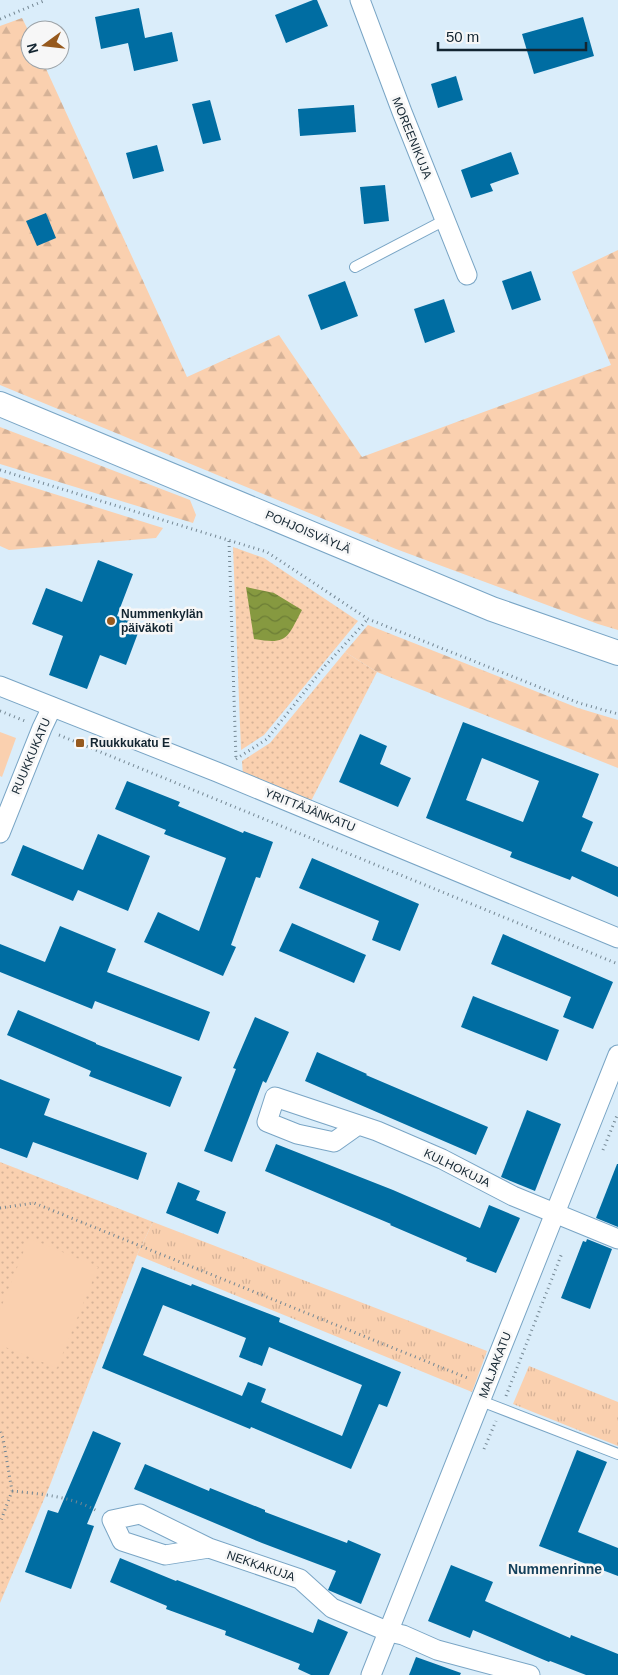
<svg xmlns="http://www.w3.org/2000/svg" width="618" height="1675" font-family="Arial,sans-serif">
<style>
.grass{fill:url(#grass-tufts)}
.forest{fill:url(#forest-firs)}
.park{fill:url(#park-dots)}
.garden{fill:#fad0af}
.water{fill:url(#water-waves)}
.building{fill:#006da2;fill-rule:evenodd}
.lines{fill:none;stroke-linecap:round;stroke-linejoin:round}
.service-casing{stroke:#79a5c5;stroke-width:12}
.minor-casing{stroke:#79a5c5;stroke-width:21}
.tertiary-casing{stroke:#79a5c5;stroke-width:26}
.path{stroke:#748793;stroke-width:3;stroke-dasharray:1 4;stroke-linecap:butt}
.service{stroke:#fff;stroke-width:10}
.minor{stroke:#fff;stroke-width:19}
.tertiary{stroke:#fff;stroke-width:24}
.poi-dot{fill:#96591d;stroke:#f7f7f7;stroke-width:2}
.labels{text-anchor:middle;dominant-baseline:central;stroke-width:5;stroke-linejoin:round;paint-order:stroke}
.street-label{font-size:12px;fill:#132531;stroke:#f7f7f7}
.poi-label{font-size:12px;font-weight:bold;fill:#132531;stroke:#f7f7f7;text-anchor:start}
.neighbourhood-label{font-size:14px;font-weight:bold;fill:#15415c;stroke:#f7f7f7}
</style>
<defs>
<pattern id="grass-tufts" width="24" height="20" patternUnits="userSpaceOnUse" patternTransform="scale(1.25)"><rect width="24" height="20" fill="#fad0af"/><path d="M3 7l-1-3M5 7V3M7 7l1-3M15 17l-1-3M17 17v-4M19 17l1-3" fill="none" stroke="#d5b297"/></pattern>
<pattern id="forest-firs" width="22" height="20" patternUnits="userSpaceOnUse" patternTransform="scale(1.25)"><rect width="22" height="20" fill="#fad0af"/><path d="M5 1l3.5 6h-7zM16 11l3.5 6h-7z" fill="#d5b297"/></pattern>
<pattern id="park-dots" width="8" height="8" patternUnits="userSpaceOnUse" patternTransform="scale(1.25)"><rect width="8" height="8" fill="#fad0af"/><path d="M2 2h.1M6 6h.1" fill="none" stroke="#d5b297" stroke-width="1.8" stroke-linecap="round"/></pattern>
<pattern id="water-waves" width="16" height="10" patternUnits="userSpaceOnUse" patternTransform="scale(1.25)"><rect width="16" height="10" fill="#869940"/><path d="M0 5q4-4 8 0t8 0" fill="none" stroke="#6c7d36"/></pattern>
</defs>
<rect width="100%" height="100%" fill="#daedfa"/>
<g class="grass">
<path d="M153 1222 487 1351 472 1392 137 1255Z"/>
<path d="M529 1366 618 1402V1446L513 1404Z"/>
</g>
<g class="forest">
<path d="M22 18 30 34V60H42L187 377 279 335 362 457 611 365 572 272 618 250V630L598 624 396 549 0 385V26Z"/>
<path d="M0 427 190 500 196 515 193 523 0 464Z"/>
<path d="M0 477 163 528 156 538 9 550 0 546Z"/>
<path d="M368 625 578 708 618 720V768L377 672 345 652Z"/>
</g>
<g class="park">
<path d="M233 547 264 558 358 621 264 735 241 750Z"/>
<path d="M345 652 377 672 310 803 243 776 242 761 270 743Z"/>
<path d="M0 1162 153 1222 137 1255 50 1485 0 1603Z"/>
</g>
<g class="garden">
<path d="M0 732 16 738 2 777 0 776Z"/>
<path d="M29 1238 98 1267 57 1368 0 1345V1310Z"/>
</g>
<path class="water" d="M246 587 274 593 302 610C287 638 288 645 254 639Z"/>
<g class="building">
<path d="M313 0H317L328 26 286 43 275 15Z"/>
<path d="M139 8 145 38 172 32 178 61 134 71 128 43 101 49 95 17Z"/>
<path d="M583 17 594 56 534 74 522 34Z"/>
<path d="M456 76 463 100 438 108 431 84Z"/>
<path d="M210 100 221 140 203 144 192 104Z"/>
<path d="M354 105 356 132 300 136 298 109Z"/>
<path d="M157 145 164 171 133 179 126 153Z"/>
<path d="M511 152 519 174 490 184 493 191 471 198 461 170Z"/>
<path d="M385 185 389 221 364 224 360 187Z"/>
<path d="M46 213 56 238 37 246 26 221Z"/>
<path d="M531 271 541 300 512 310 502 281Z"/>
<path d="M345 281 358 316 321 330 308 295Z"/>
<path d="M444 299 455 332 425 343 414 309Z"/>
<path d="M98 560 133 574 117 616 141 625 126 665 100 655 87 689 49 675 63 636 32 624 46 588 82 602Z"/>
<path d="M463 722 599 774 582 817 593 822 581 851 618 867V897L572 876 570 880 510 857 512 852 426 818ZM482 758 539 781 523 822 466 800Z"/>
<path d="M360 734 387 746 380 764 411 778 398 807 339 782Z"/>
<path d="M127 781 180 802 178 806 243 833 244 831 273 842 260 878 256 877 231 945 236 947 223 976 144 942 158 912 199 931 226 858 164 834 166 830 115 809Z"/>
<path d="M98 834 150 856 128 911 78 890 73 901 11 875 23 845 83 870Z"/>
<path d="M312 858 419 904 400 951 372 940 379 921 299 888Z"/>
<path d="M292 923 366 955 354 983 279 951Z"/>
<path d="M60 926 116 949 107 972 210 1012 199 1041 95 1001 92 1009 0 972V944L45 962Z"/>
<path d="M503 934 613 982 593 1029 563 1017 571 997 491 964Z"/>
<path d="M473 996 559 1030 547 1061 461 1027Z"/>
<path d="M18 1010 96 1043V1044L182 1077 170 1107 89 1076 91 1071 7 1035Z"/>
<path d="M255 1017 289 1032 266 1083 263 1081 232 1162 204 1151 236 1069 233 1068Z"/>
<path d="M317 1052 367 1074 366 1075 488 1127 476 1155 305 1081Z"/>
<path d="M0 1079 50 1099 44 1115 147 1153 138 1180 33 1142 27 1158 0 1148Z"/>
<path d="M527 1110 561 1124 535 1191 501 1177Z"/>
<path d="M276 1144 393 1190 480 1228 489 1205 520 1218 496 1273 466 1261 467 1258 390 1225 391 1224 265 1171Z"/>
<path d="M617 1164H618V1227L596 1218Z"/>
<path d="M178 1182 200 1191 196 1200 226 1212 218 1234 166 1213Z"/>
<path d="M587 1239 612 1249 590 1309 561 1298 583 1241 586 1242Z"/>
<path d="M142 1267 191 1286 192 1284 280 1318 279 1322 401 1372 387 1407 379 1404 351 1469 251 1427 250 1429 102 1368ZM163 1305 246 1338 239 1357 262 1366 269 1347 362 1385 342 1436 261 1402 266 1389 248 1382 242 1396 143 1355Z"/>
<path d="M93 1431 121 1443 87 1524 94 1526 71 1589 25 1572 48 1510 58 1513Z"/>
<path d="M577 1450 607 1462 578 1532 618 1548V1576L539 1546Z"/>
<path d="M145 1464 209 1491 210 1488 265 1510V1512L347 1543 348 1540 381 1554 361 1604 328 1590 336 1571 262 1543 134 1489Z"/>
<path d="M120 1558 176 1581 177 1580 313 1633 318 1619 348 1632 329 1675H311L298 1669 300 1664 225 1635 226 1631 166 1609 167 1606 110 1582Z"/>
<path d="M451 1565 493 1582 485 1601 570 1638 571 1635 618 1654V1675H586L550 1661 549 1662 473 1630 470 1638 428 1621Z"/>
<path d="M416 1657 461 1673 460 1675H409Z"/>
</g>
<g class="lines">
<defs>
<g id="service">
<path d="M355 267 445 220"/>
<path d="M481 1401 618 1454"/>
</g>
<g id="minor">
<path d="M360 0 402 112 467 275"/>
<path d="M0 686 217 772 618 938"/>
<path d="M0 833 42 728 52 707"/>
<path d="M358 1125 334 1142 297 1134 267 1122 275 1097 377 1131 442 1159 513 1196 618 1239"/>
<path d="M209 1548 165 1555 122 1541 112 1520 140 1514 209 1548 300 1579 332 1608 389 1632 403 1635 437 1650 530 1675"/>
<path d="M371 1675 618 1055"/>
</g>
<path id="tertiary" d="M0 404 492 609 618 653"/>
</defs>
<use href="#service" class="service-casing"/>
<use href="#minor" class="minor-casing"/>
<use href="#tertiary" class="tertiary-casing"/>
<g class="path">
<path d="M0 19 46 0"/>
<path d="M0 470 267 552 368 619 579 703 618 714"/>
<path d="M229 541 236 760"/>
<path d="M0 711 25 721"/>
<path d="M59 735 618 964"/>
<path d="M236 759 267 739 325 666 368 619"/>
<path d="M603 1150 618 1113"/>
<path d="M0 1208 34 1203 470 1379"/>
<path d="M506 1396 562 1253"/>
<path d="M0 1432 3 1438 12 1491 0 1523"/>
<path d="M484 1449 496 1421"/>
<path d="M12 1491C40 1494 71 1496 97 1511"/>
</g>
<use href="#service" class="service"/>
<use href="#minor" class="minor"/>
<use href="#tertiary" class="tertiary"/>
</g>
<g class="poi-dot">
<circle cx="111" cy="621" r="5"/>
<rect x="75" y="738" width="10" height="10" rx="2.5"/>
</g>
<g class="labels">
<g class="street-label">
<text transform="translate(412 138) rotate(68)">MOREENIKUJA</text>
<text transform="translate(308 532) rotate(23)">POHJOISVÄYLÄ</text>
<text transform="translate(31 756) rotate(-67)">RUUKKUKATU</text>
<text transform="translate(310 810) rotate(22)">YRITTÄJÄNKATU</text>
<text transform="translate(457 1168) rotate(26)">KULHOKUJA</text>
<text transform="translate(495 1365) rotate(-69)">MALJAKATU</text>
<text transform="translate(261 1566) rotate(19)">NEKKAKUJA</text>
</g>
<g class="poi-label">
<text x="121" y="614">Nummenkylän<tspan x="121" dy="14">päiväkoti</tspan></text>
<text x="90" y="743">Ruukkukatu E</text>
</g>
<g class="neighbourhood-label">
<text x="555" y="1569">Nummenrinne</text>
</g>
</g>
<g transform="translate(45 45) rotate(255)"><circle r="24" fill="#f7f7f7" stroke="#9ca3a8"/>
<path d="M0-4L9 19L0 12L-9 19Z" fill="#96591d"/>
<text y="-8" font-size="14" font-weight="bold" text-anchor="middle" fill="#132531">N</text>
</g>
<path d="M438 42v8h148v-8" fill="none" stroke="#132531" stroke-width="2.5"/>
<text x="446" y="42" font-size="15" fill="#132531" stroke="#f7f7f7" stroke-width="4" paint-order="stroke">50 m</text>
</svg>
